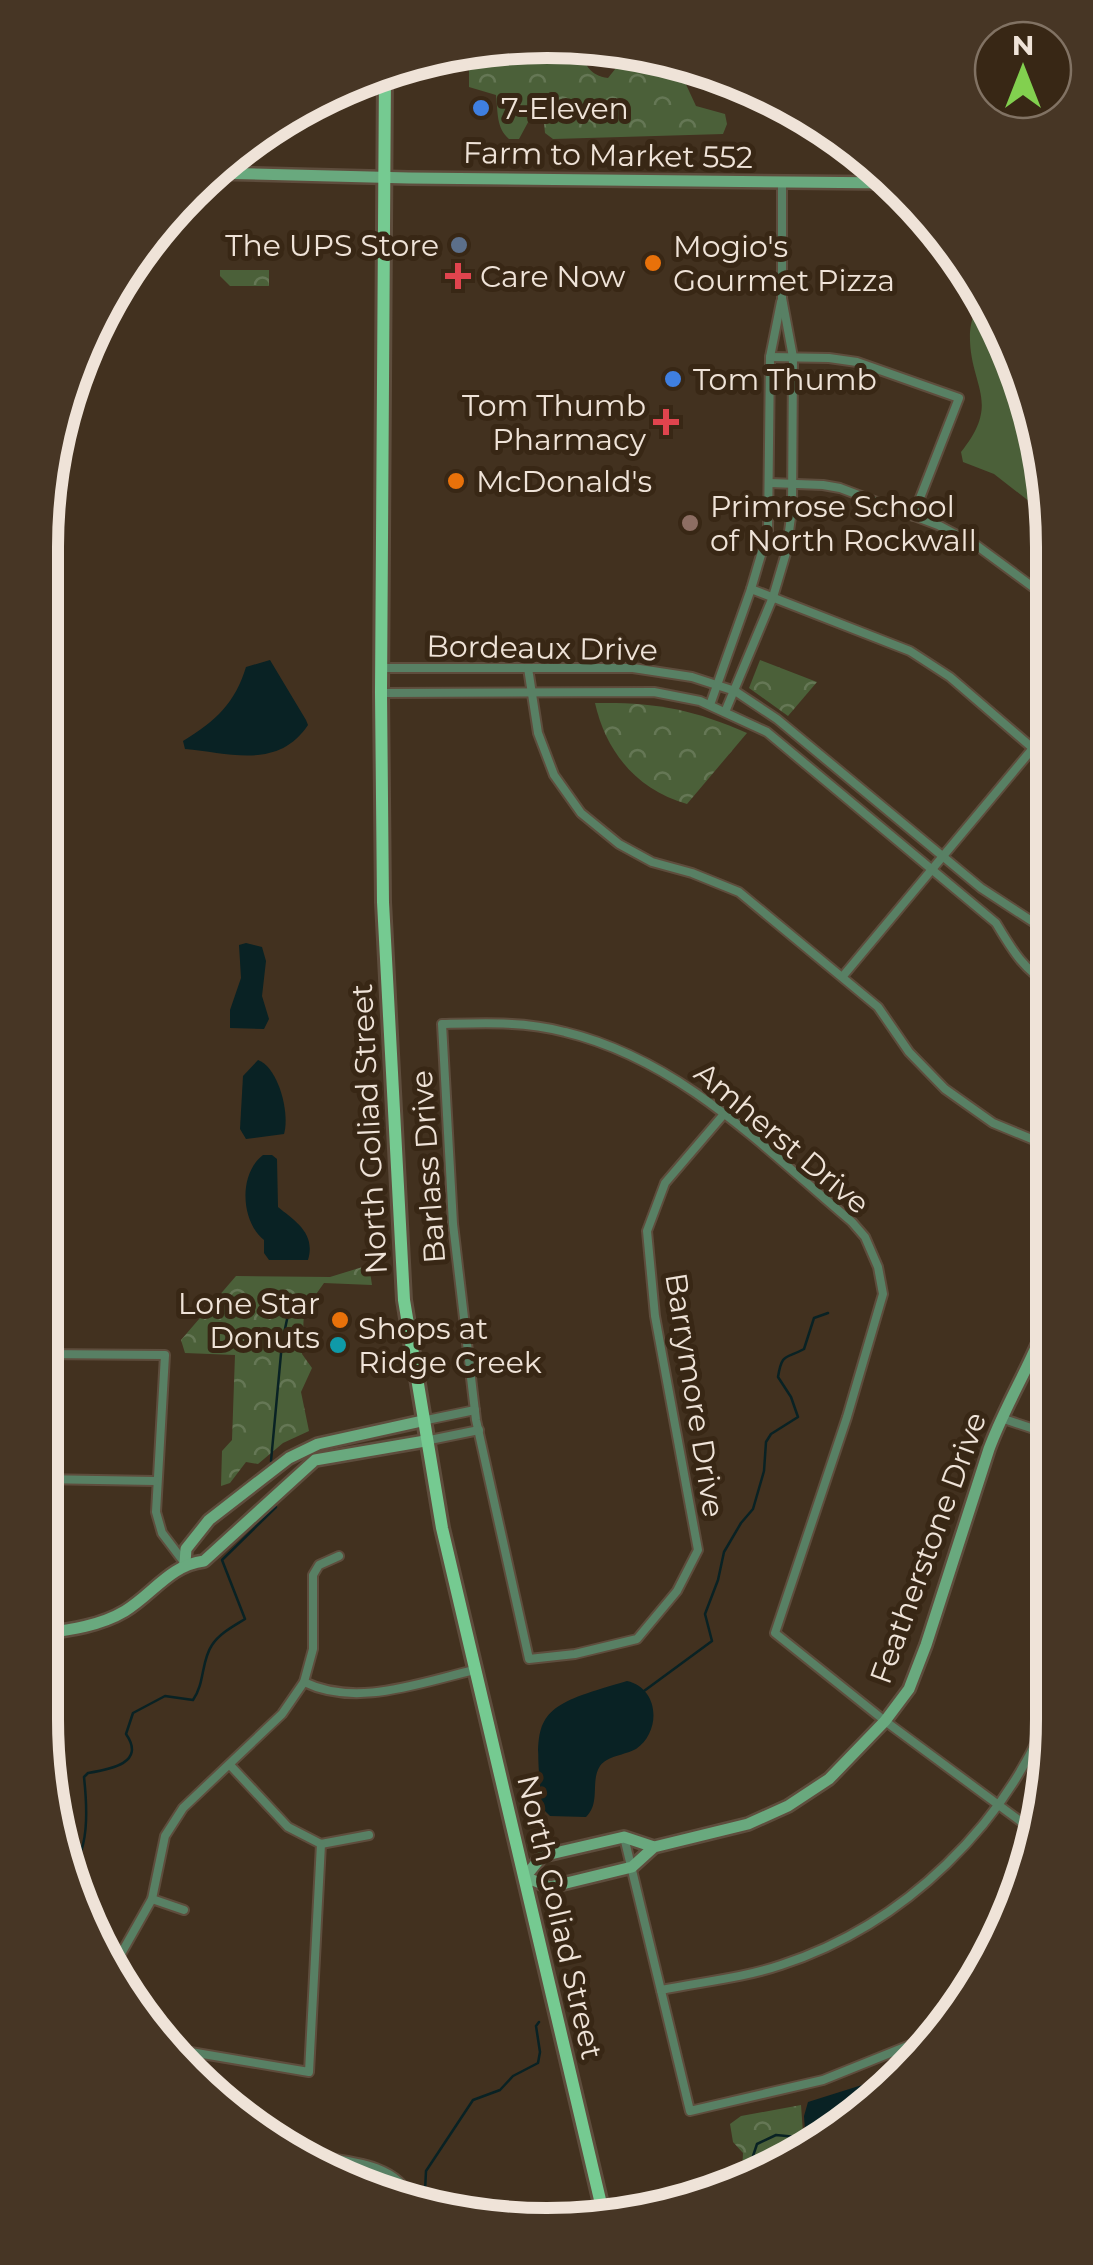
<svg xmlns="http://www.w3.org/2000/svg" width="1093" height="2265" font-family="Montserrat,sans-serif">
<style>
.grass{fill:#4b6039}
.forest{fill:url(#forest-crowns)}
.water{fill:#092224}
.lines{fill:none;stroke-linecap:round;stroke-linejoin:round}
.stream{stroke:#092224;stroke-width:2.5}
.street-casing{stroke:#5e4d3d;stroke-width:12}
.secondary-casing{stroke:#5e4d3d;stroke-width:16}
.primary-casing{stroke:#5e4d3d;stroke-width:18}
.street{stroke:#588064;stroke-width:8}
.secondary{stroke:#69a97e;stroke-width:11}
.primary{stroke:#75ca91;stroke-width:12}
.shop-dot{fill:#3f7fe0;stroke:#382715;stroke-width:4}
.service-dot{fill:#5c6f8a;stroke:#382715;stroke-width:4}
.food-dot{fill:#e8710a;stroke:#382715;stroke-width:4}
.health-dot{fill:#e0444e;stroke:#382715;stroke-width:4}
.education-dot{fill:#8d6e63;stroke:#382715;stroke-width:4}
.culture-dot{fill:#0f9aa8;stroke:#382715;stroke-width:4}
.labels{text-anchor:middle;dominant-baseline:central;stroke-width:10;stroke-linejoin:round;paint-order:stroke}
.poi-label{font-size:30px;fill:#efe3d8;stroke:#382715;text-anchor:start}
.street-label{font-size:30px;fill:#efe3d8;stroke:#382715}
.rim{fill:none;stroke:#efe3d8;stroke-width:12}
</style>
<defs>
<pattern id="forest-crowns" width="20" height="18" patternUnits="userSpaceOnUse" patternTransform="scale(2.5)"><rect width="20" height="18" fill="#4b6039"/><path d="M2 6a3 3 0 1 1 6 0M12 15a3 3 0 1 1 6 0" fill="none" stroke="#657755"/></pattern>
</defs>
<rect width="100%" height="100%" fill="#42311f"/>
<path class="grass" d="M980 293 1014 352 1049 480V510L1039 509 994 474 963 462 961 452C1003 400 968 386 970 332 971 319 977 305 980 293Z"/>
<g class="forest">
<path d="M547 40 580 47C583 63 590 76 608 78L616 68 614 53 683 67V78L696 106 725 114 727 124 723 134 553 139 545 133 543 114 533 113 519 139H509C496 128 498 111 496 95L469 87V69L494 51Z"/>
<path d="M220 270H269V286H230L220 276Z"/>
<path d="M760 660 817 682 788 716 749 688Z"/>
<path d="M595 703C654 702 693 709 747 733L687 804C637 790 606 752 595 703Z"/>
<path d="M369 1265 372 1285 324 1283 304 1311 302 1354 312 1368 301 1392 309 1431 283 1443 258 1464 246 1462 230 1483 221 1486 222 1451 232 1440 235 1355 185 1353 181 1340 236 1276 330 1277Z"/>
<path d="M801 2105 804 2147 771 2173 737 2183 742 2175 743 2153 733 2142 730 2124 741 2116Z"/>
</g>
<g class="water">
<path d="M270 660 306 720 308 725C278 770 230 753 185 749L183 741C216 721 235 703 246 667Z"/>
<path d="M246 943 262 947 266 961 262 996 269 1019 264 1029 230 1028V1010L241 978 239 945Z"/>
<path d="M258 1060C279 1068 290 1114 284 1134L246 1139 240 1129 243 1076Z"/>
<path d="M263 1155H272L277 1159 278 1207C295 1221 316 1233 308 1260H269L264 1253V1240C241 1222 238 1174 263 1155Z"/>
<path d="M627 1681C659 1688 662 1731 636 1749 625 1755 607 1756 600 1766 590 1781 601 1803 586 1817L550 1816 542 1808C533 1712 533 1708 627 1681Z"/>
<path d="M897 2067 908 2068 806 2146 804 2116 808 2102 862 2085Z"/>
</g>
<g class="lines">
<g class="stream">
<path d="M271 1461 282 1343 289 1310"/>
<path d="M644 1691 712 1641 705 1614 718 1580 724 1552 741 1523 753 1509 764 1471 766 1442 771 1434 798 1417 791 1397 778 1377C782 1352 786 1359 804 1349L814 1318 828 1313"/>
<path d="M66 1875C91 1855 87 1805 84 1777L88 1773C111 1769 146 1763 126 1734L133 1713 165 1696 193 1700C205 1683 201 1661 212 1645 220 1633 234 1626 245 1619L222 1560 276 1507"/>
<path d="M756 2177 753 2156 757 2144 776 2135 807 2138"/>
<path d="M420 2202 425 2191 426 2171 473 2100 500 2090 513 2076 538 2063 540 2052 536 2026 539 2022"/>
</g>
<defs>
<g id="street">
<path d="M770 357 829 358 857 362 959 398 913 516"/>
<path d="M770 483 823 485 840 488 938 525 976 545 1049 599"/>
<path d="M751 589 910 651 950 677 1050 763"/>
<path d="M381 668H633L692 677 735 691 777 719 981 888 1050 933"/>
<path d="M528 668 538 733 554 775 581 813 619 844 652 862 692 873 739 892 878 1007 909 1052 945 1089 993 1123 1051 1147"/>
<path d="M381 693 654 692 700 701 767 732 996 923C1011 948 1024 971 1050 984"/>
<path d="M710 705 751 589 768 531 770 357 781 302"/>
<path d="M725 712 773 597 786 553 792 510 793 357 782 298V182"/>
<path d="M843 976 1049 729"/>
<path d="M724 1114 665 1183 647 1231 655 1316 698 1550 677 1591 637 1639 575 1654 529 1659 476 1420 453 1224 442 1024C483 1023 525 1021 565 1032 681 1060 764 1148 852 1222L865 1237 878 1267 883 1294 847 1417 775 1633 885 1721 1031 1829"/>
<path d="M40 1354 165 1355 156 1512 162 1533 184 1562"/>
<path d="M1001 1418 1052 1435"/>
<path d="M422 1421 475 1410"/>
<path d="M425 1441 479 1430"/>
<path d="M40 1479 155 1481"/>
<path d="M304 1682C357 1708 421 1682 475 1670"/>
<path d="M230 1765 288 1827 321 1844 369 1835"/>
<path d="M624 1837 690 2111 823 2080 915 2043 951 2014"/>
<path d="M152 1899 184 1910"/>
<path d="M113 1968 152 1899 165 1836 183 1808 282 1714 304 1682 313 1649V1575L319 1565 339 1556"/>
<path d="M661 1990C700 1982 743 1978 781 1965 904 1925 1008 1824 1053 1703"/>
<path d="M167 2048 309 2072 321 1844"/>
<path d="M298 2153C335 2161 397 2159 411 2200"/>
</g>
<g id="secondary">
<path d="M212 173 409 178 893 183"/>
<path d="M185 1563 186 1549 209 1520 289 1458 318 1444 422 1421"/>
<path d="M40 1634C69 1630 100 1626 125 1611 153 1594 170 1565 204 1561L315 1460 425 1441"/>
<path d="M654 1847 632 1867 550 1887 525 1877 542 1856 624 1837 654 1847 748 1824 788 1806 829 1779 885 1721 909 1689 926 1645 989 1449C1007 1400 1036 1357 1052 1308"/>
</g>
<path id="primary" d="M385 72 381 693 383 902 404 1300 442 1528 605 2221"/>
</defs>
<use href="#street" class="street-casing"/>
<use href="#secondary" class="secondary-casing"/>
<use href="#primary" class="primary-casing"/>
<use href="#street" class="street"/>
<use href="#secondary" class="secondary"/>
<use href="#primary" class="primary"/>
</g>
<g class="shop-dot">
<circle cx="481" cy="108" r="10"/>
<circle cx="673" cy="379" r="10"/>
</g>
<circle class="service-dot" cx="459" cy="245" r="10"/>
<g class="food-dot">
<circle cx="653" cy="263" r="10"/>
<circle cx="456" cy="481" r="10"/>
<circle cx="340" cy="1320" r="10"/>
</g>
<g class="health-dot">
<path d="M453 261h10v10h10v10h-10v10h-10v-10h-10v-10h10z"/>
<path d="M661 407h10v10h10v10h-10v10h-10v-10h-10v-10h10z"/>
</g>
<circle class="education-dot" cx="690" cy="523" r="10"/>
<circle class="culture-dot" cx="338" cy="1345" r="10"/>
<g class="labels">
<g class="poi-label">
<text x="501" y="108">7-Eleven</text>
<text x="439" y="245" text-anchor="end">The UPS Store</text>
<text x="673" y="246">Mogio's<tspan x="673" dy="34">Gourmet Pizza</tspan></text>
<text x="480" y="276">Care Now</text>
<text x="693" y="379">Tom Thumb</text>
<text x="646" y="405" text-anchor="end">Tom Thumb<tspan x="646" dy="34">Pharmacy</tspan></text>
<text x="476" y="481">McDonald's</text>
<text x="710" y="506">Primrose School<tspan x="710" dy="34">of North Rockwall</tspan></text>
<text x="320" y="1303" text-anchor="end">Lone Star<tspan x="320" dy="34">Donuts</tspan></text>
<text x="358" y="1328">Shops at<tspan x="358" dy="34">Ridge Creek</tspan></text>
</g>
<g class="street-label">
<text transform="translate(608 155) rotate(1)">Farm to Market 552</text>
<text transform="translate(542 648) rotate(1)">Bordeaux Drive</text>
<text transform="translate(369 1129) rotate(-93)">North Goliad Street</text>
<text transform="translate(782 1138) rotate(40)">Amherst Drive</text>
<text transform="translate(428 1167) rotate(-94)">Barlass Drive</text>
<text transform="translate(695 1395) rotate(81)">Barrymore Drive</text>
<text transform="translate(928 1548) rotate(-70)">Featherstone Drive</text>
<text transform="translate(560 1917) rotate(77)">North Goliad Street</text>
</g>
</g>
<path d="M0 0H1093V2265H0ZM547 58H547A489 489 0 0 1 1036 547V1719A489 489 0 0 1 547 2208H547A489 489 0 0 1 58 1719V547A489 489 0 0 1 547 58Z" fill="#473625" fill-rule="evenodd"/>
<path class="rim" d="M547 58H547A489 489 0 0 1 1036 547V1719A489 489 0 0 1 547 2208H547A489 489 0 0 1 58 1719V547A489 489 0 0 1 547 58Z"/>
<g transform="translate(1023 70)"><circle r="48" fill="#382715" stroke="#817263" stroke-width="2.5"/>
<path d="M0-8L18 38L0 25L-18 38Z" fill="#82d04f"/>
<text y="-15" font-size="28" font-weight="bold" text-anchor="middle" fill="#efe3d8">N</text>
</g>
</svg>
